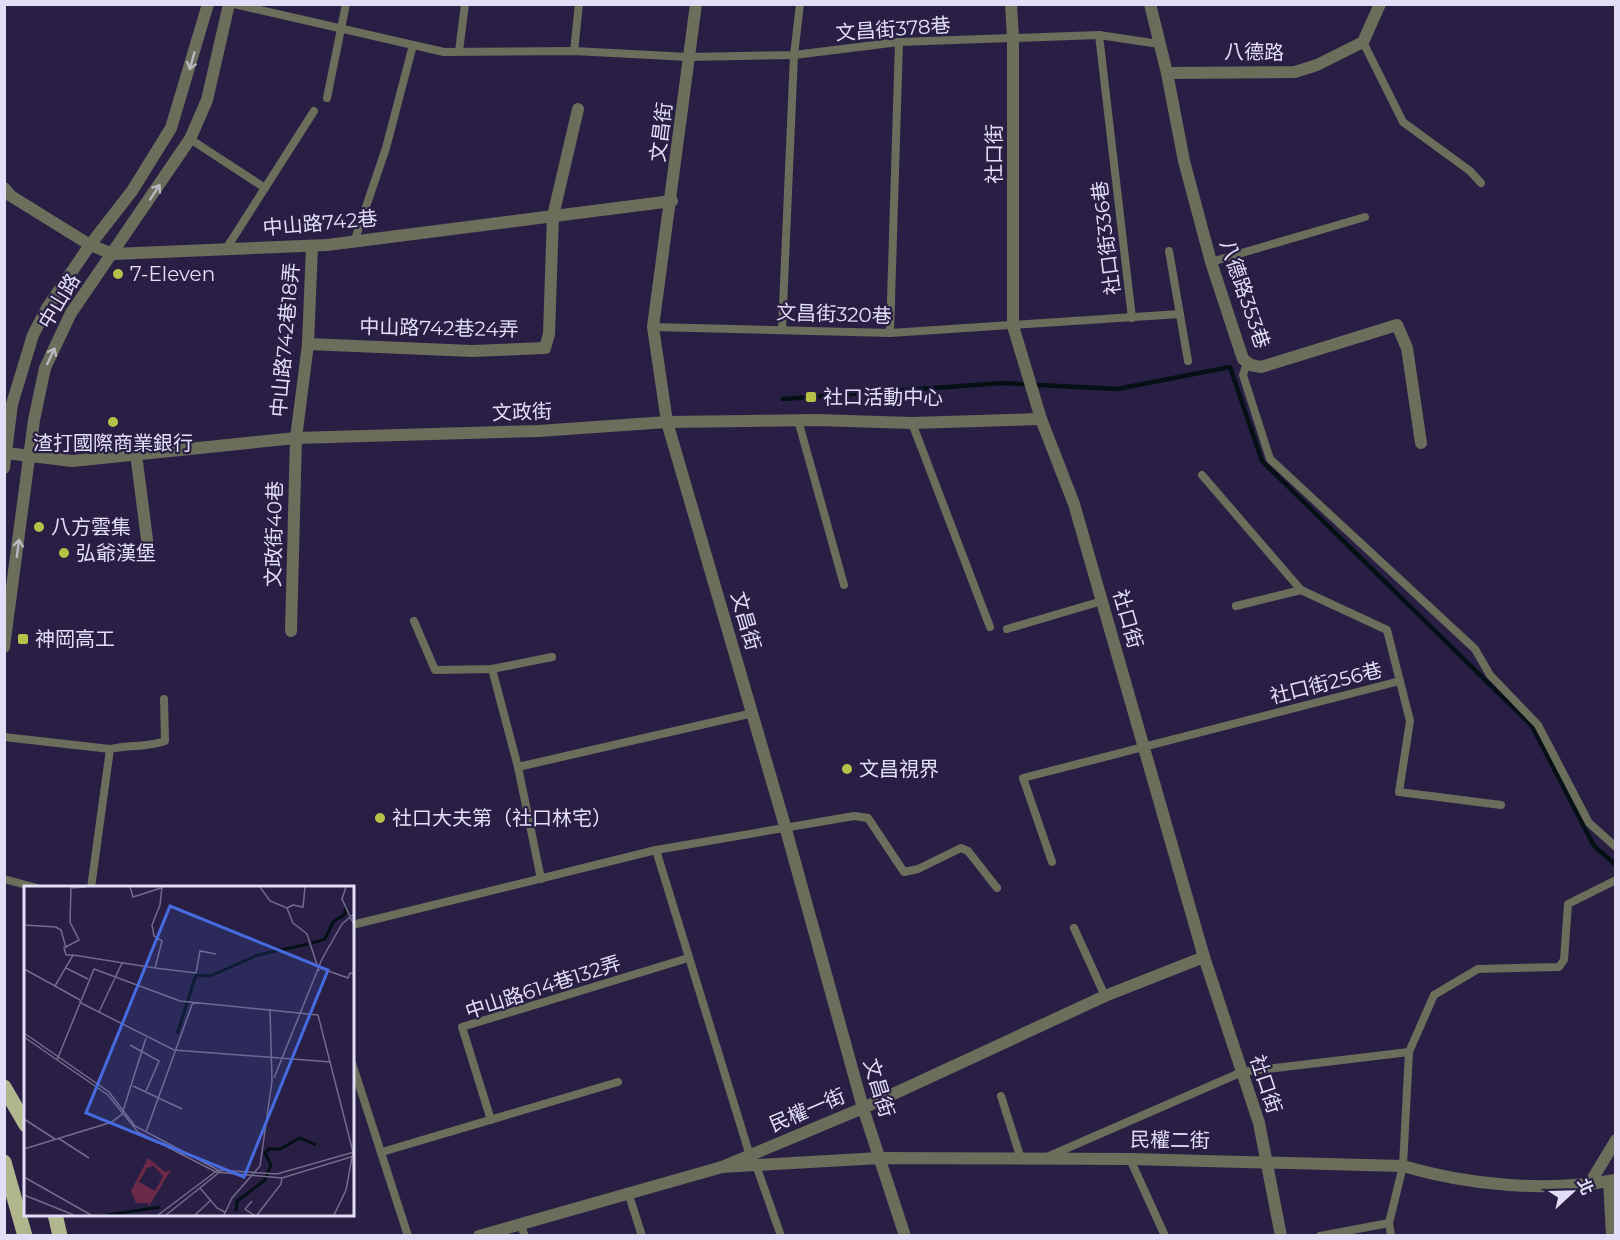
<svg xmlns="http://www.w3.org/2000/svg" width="1620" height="1240" font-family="Montserrat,'Noto Sans TC',sans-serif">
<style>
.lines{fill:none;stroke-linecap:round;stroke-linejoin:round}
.stream{stroke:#041016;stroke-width:4.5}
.service{stroke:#6b6e5a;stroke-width:8}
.minor{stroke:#6b6e5a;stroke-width:12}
.tertiary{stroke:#6b6e5a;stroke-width:12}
.primary{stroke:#b1b68c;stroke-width:15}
.oneway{stroke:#b9b7c0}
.poi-dot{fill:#b7c148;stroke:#291f44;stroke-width:2}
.labels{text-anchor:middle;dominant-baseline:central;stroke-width:4.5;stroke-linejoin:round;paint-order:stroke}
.street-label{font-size:20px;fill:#e3def7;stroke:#291f44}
.poi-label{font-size:20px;fill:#e3def7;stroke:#291f44;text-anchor:start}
.inset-river{fill:none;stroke:#041016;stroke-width:3}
.inset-road{fill:none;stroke:#736b8c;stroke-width:1.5}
.view{fill:#456bde;fill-opacity:0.15;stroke:#456bde;stroke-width:3}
.inset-edge{fill:none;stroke:#e3def7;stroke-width:3}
</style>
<rect width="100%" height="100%" fill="#291f44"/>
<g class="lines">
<path class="stream" d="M783 399 1003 383 1117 389 1230 367 1262 461 1532 726 1594 846 1616 865"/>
<g class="service">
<path d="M234 4 444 52 574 51 689 57 794 55 899 42 1099 35 1159 44"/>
<path d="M1099 35 1132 318"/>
<path d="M1363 42 1403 122 1470 171 1481 183"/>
<path d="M459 51 465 4"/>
<path d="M574 51 579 4"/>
<path d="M327 98 346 4"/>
<path d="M190 139 265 188"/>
<path d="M354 242 386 148 413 45"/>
<path d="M226 249 314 111"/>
<path d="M1169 251 1188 361"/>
<path d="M1211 262 1365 217"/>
<path d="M653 327 890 333 1180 314"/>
<path d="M782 329 794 55 800 4"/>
<path d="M890 333 899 42"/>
<path d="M1247 363 1243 375 1270 459 1475 649 1490 675 1538 725 1589 823 1616 847"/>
<path d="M798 420 844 585"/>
<path d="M912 423 990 627"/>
<path d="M1202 475 1301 590 1387 630 1410 721 1399 792 1501 805"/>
<path d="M1236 606 1301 590"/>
<path d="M414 621 435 670 492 669 552 657"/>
<path d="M1007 629 1102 601"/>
<path d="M492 669 518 767 541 879"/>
<path d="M4 737 110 749C129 744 147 748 165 741L164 699"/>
<path d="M518 767 753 713"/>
<path d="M656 850 750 1156"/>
<path d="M1052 862 1023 778 1400 681"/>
<path d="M4 879 37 888"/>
<path d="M91 888 110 749"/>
<path d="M352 925 656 850 854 816 868 818 904 872 918 869 961 848 968 851 997 888"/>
<path d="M1074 928 1105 996"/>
<path d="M352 1063 408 1236"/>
<path d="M1001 1096 1021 1159"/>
<path d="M491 1120 462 1027 688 958"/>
<path d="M382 1152 618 1082"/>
<path d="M1047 1157 1242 1072 1409 1052"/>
<path d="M1130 1159 1165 1236"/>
<path d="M756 1165 781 1236"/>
<path d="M628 1192 642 1236"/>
<path d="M520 1224 525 1236"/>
<path d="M1320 1236 1389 1223"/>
<path d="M1391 1236 1389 1223 1403 1166 1409 1052 1434 995 1478 969 1559 967 1564 960 1568 904 1616 880"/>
</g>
<g class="minor">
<path d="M696 4 653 327 667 422 785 826 863 1108 905 1236"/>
<path d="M1011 4 1013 39V326L1041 419 1074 504 1204 957 1259 1123 1281 1236"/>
<path d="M1150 4 1167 73 1295 72 1317 65 1363 42 1380 4"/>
<path d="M1167 73 1184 161 1211 262 1243 359 1251 365 1261 367 1397 325 1407 348 1421 443"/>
<path d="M4 188 11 196 90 245 113 254 327 245 672 201"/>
<path d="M308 344 472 351 545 348 549 334 553 216 578 109"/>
<path d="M6 453 72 461 296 438 538 431 667 422 816 420 912 423 1041 419"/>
<path d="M136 454 149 555"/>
<path d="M291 631 296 438 308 344 312 246"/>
<path d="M722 1167 880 1158 1130 1159 1403 1166C1471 1186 1546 1192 1616 1180"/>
<path d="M1609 1181 1612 1236"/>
<path d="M1590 1183 1616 1140"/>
<path d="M479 1236 722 1167 863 1108 1105 996 1204 957"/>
</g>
<g class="tertiary">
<path d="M4 468 12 404 33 335 47 308 90 245 132 191 171 128 208 4"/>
<path d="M4 647 34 420 45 368 71 313 190 139 207 100 229 4"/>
</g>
<g class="primary">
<path d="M4 1087 26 1125"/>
<path d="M4 1162 25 1236"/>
<path d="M55 1214 60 1236"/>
</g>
</g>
<defs><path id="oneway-shaft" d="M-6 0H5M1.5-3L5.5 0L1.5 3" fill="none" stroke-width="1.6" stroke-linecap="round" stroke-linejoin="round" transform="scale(1.5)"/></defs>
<g class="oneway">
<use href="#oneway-shaft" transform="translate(192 61) rotate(106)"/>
<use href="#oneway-shaft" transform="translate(155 192) rotate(-57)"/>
<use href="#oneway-shaft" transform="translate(51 356) rotate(-65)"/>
<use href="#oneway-shaft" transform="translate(18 548) rotate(-82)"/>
</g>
<g class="poi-dot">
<circle cx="118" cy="274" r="6"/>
<rect x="805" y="391" width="12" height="12" rx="3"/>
<circle cx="113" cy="422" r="6"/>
<circle cx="39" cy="527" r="6"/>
<circle cx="64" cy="553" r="6"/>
<rect x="17" y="633" width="12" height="12" rx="3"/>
<circle cx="847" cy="769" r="6"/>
<circle cx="380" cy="818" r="6"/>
</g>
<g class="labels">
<g class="street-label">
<text transform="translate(893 29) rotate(-4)">文昌街378巷</text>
<text transform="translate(1254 52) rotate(1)">八德路</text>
<text transform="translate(661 132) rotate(-83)">文昌街</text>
<text transform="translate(994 154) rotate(-90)">社口街</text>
<text transform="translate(320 223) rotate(-5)">中山路742巷</text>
<text transform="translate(1106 238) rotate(-97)">社口街336巷</text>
<text transform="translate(1245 294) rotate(71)">八德路353巷</text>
<text transform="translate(59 301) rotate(-59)">中山路</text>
<text transform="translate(834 314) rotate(2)">文昌街320巷</text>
<text transform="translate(439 328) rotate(1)">中山路742巷24弄</text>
<text transform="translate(285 340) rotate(-85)">中山路742巷18弄</text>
<text transform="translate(522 412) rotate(-2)">文政街</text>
<text transform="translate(274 534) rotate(-89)">文政街40巷</text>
<text transform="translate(1128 619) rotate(74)">社口街</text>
<text transform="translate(746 621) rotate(74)">文昌街</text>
<text transform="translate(1326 683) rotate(-14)">社口街256巷</text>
<text transform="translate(543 987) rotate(-18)">中山路614巷132弄</text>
<text transform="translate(1266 1084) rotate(72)">社口街</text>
<text transform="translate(879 1088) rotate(73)">文昌街</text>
<text transform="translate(807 1110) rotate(-23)">民權一街</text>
<text transform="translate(1170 1140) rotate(1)">民權二街</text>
</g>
<g class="poi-label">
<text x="130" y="274">7-Eleven</text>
<text x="823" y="397">社口活動中心</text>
<text x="113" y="443" text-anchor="middle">渣打國際商業銀行</text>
<text x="51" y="527">八方雲集</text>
<text x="76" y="553">弘爺漢堡</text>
<text x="35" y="639">神岡高工</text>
<text x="859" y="769">文昌視界</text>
<text x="392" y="818">社口大夫第（社口林宅）</text>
</g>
</g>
<g transform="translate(24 886)">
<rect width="330" height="330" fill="#291f44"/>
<path d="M124 272 141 286 147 284 125 320 124 317H112L107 305ZM130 280 139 290 131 305 115 296 123 282Z" fill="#6c2948" fill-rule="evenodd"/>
<path class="inset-river" d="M288 57 301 53 309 36 321 28V22M153 148 172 89 186 90 234 69 284 58M212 325 213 315 240 295 247 279 241 267 245 263H256L276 252 292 259M83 329 136 321"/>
<path class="inset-road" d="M106 1 109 11 137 2M236 1 246 15 263 22 269 37 283 48 295 85M322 1 318 13 330 39M263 22 269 19 279 21 281 1M0 39 32 41 37 44 42 62M49 69H42L40 62 55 54 46 36 47 2 62 1M42 82 64 93M131 82 172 87 176 65 192 68M296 82 324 92 326 87 330 88M0 83 31 100 49 69 131 82 138 55 130 50 128 39 136 19 138 1M31 100 56 114M55 116 150 164 307 176M75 126 98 77M0 147 85 206 111 240 194 284M0 151 84 209 114 246 192 286M106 159 135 175 122 205M33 174 70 83 156 115 294 129 329 266 322 304 310 329M250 192 298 73 318 38 330 28M109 200 158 223M0 233 31 253M122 246 169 116M34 252 65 272M0 263 88 236 98 228 122 152M192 286 258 292 330 270M0 291 67 329M176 302 193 322 201 326M0 309 50 329M228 315 221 323 230 329M134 329 194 284 253 288 330 266M142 329 197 285M171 329 186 315M200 329 208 312 236 280 248 195 246 123M233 329 257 298 258 291"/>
<path class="view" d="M146 20 304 84 220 291 62 227Z"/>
<rect width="330" height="330" class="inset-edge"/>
</g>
<rect width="1620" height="1240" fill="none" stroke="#e3def7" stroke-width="12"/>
<g transform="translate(1572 1192) rotate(68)" stroke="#291f44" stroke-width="4.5" paint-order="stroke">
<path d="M0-4.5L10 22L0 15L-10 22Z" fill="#e3def7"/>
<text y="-9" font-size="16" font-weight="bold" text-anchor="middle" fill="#e3def7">北</text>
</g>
</svg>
